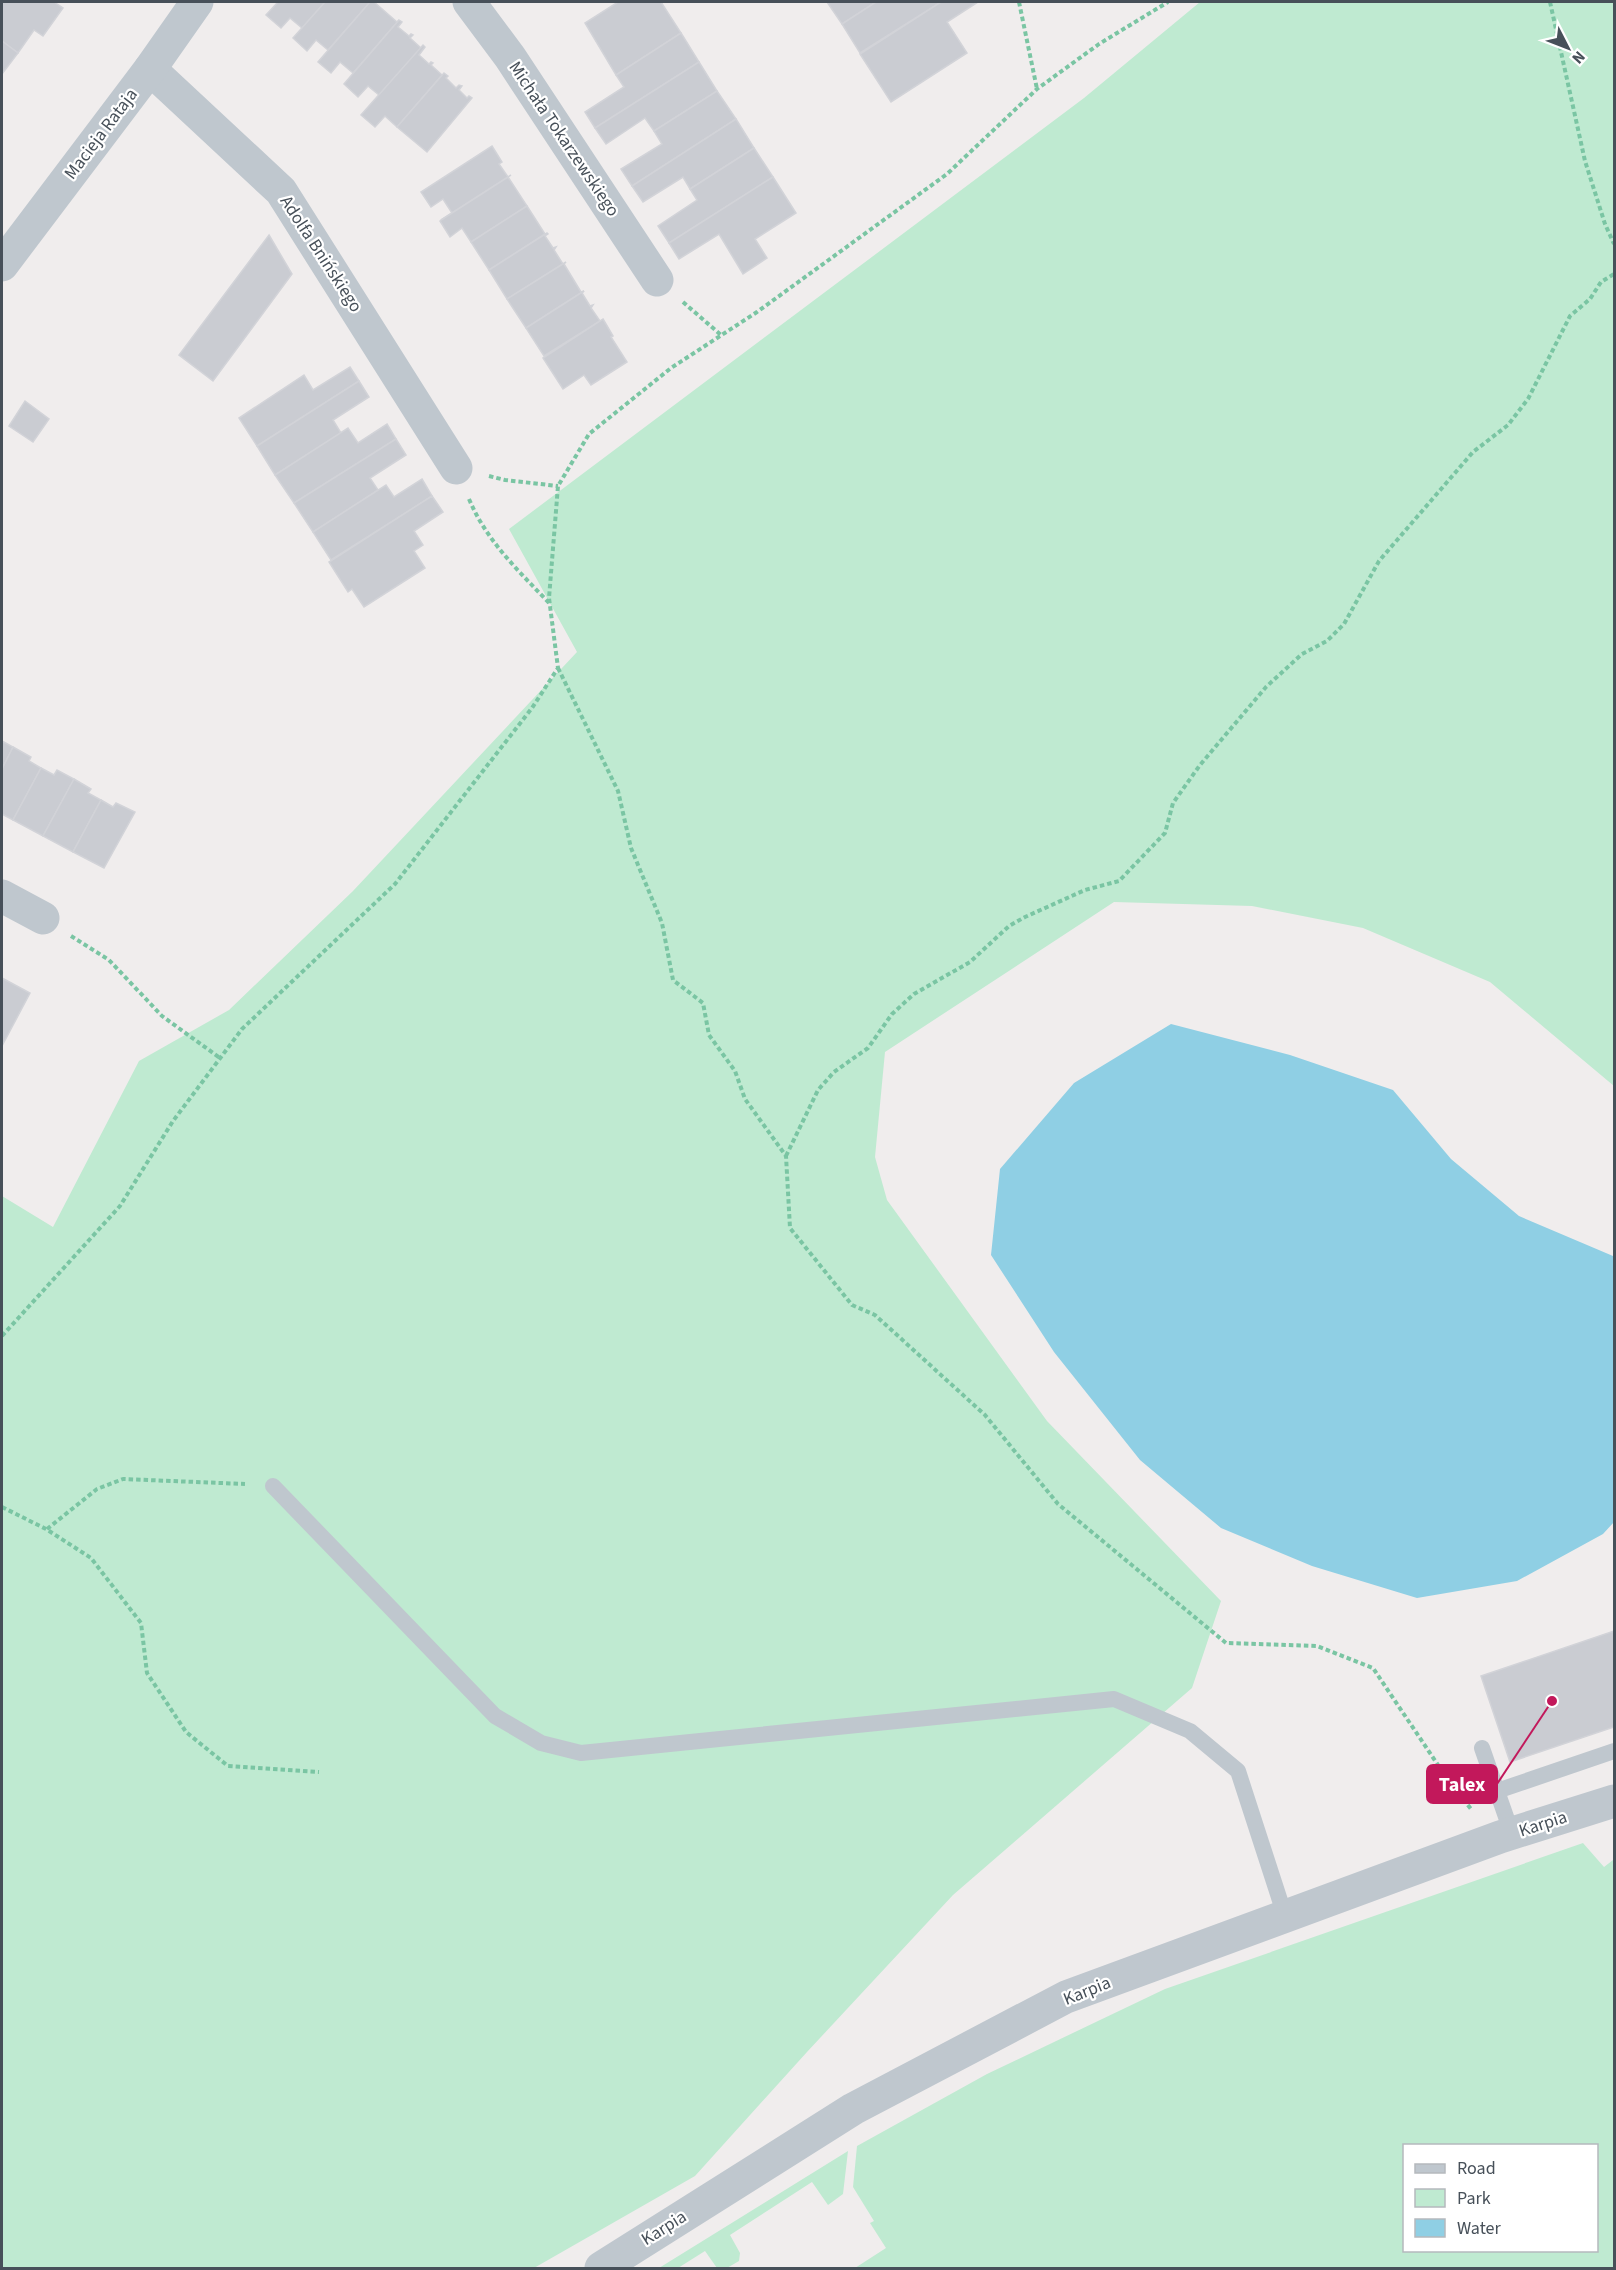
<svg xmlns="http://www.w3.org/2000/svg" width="1616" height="2270" font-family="'Source Sans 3',sans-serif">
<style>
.green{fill:#bfead1;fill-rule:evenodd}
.water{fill:#8fcfe4}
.building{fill:#caccd2;stroke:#d2d3d8;stroke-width:1.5}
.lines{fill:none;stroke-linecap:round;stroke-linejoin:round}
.path{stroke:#7ac5a3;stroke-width:4;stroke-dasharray:4.5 3;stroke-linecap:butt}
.lane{stroke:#bfc7ce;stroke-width:16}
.street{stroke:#bfc7ce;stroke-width:33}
.labels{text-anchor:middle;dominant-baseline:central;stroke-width:4.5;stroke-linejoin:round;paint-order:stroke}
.street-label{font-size:18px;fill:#475059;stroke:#fff}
.leader{fill:none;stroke:#c2185b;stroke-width:2}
.callout-dot{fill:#c2185b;stroke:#fff;stroke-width:2}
.callout{fill:#c2185b;stroke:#c2185b;stroke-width:2}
.callout-label{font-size:20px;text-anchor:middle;font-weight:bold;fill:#fff}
</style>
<rect width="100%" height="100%" fill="#f0eded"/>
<g class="green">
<path d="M1200 2H1614V1086L1490 982 1363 928 1252 906 1114 902 885 1052 875 1157 887 1200 1047 1421 1221 1601 1192 1688 953 1895 807 2052 695 2176 534 2268H2V1196L53 1227 139 1061 229 1010 353 891 577 652 509 529 1084 98Z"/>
<path d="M1583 1843 1604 1867 1613 1860 1614 1863V2268H855L886 2248 870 2223 874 2221 853 2187 857 2146 987 2074 1165 1989ZM1404 2146H1596V2250H1404Z"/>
<path d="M848 2151 843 2194 828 2205 812 2182 730 2235 740 2253 739 2261 727 2268H717L705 2251 678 2268H659Z"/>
</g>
<path class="water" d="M1171 1024 1290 1055 1393 1090 1451 1159 1519 1216 1613 1256 1614 1259V1522L1603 1534 1517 1581 1417 1598 1312 1566 1221 1528 1140 1460 1054 1352 991 1255 1000 1169 1074 1083Z"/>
<g class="building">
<path d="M2 2H54L63 8 43 36 34 30 18 53 2 41Z"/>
<path d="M278 2H325L302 28 290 18 281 28 266 15Z"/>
<path d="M325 2H370L328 50 316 40 307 51 293 38Z"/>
<path d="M370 2H374L397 22 399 20 353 73 340 62 331 73 318 62Z"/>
<path d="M618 2H661L681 33 616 75 585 23Z"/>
<path d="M827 2H876L842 24Z"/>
<path d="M876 2H941L860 53 842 24Z"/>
<path d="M941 2H978L947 22 967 53 891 102 860 54Z"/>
<path d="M399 20 402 22 398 27 409 36 411 34 413 35 410 38 421 48 379 95 368 86 358 97 344 84Z"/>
<path d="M681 33 699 62 595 128 585 112 624 87 616 75Z"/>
<path d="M2 41 18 53 2 74Z"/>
<path d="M423 45 425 47 419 55 429 64 431 62 433 63 431 65 442 75 397 127 385 116 375 127 361 115Z"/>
<path d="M699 62 717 91 654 131 645 118 606 144 595 128Z"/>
<path d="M444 73 448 76 446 78 456 88 459 85 462 86 459 90 467 98 469 96 472 98 427 152 397 127Z"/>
<path d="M717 91 736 119 632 186 621 169 662 144 654 131Z"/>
<path d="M736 119 754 148 690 189 683 177 643 202 632 186Z"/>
<path d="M492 146 502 162 499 164 508 177 511 175 441 220 452 213 443 199 431 207 421 192Z"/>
<path d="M754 148 773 177 669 243 658 226 697 200 690 189Z"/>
<path d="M508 177 527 206 471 242 462 228 450 237 440 221 441 220Z"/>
<path d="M773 177 796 213 755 239 767 258 743 274 719 234 679 259 669 243Z"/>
<path d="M527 206 545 234 489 270 471 242Z"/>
<path d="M547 233 548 234 545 236 553 248 556 247 554 250 563 264 507 299 489 270Z"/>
<path d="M269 235 292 274 213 381 179 355Z"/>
<path d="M566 262 564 264 581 292 584 291 526 328 507 299Z"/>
<path d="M584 291 582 293 590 306 593 305 591 308 600 321 544 356 526 328Z"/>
<path d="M603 319 613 336 611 337 627 362 591 385 584 375 563 389 543 358Z"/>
<path d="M350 367 359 381 257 446 239 418 304 375 313 390Z"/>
<path d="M359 381 369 397 333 420 341 433 275 475 257 446Z"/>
<path d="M25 401 49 419 33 442 9 426Z"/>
<path d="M387 424 396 439 294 503 275 475 348 428 358 443Z"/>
<path d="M396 439 406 455 370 478 378 490 313 532 294 503Z"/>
<path d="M422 479 432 496 331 560 313 532 386 485 394 497Z"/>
<path d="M432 496 443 512 414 531 423 545 414 551 425 568 364 607 352 589 348 592 329 562Z"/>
<path d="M2 741 13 747 2 769Z"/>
<path d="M13 747 31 757 29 761 41 768 13 820 2 814V769Z"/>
<path d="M41 768 54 775 57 770 74 779 43 836 13 820Z"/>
<path d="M74 779 91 789 88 793 101 800 73 852 43 836Z"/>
<path d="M101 800 113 807 116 803 135 812 104 868 73 852Z"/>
<path d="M2 978 30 993 2 1046Z"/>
<path d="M1614 1631V1727L1510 1762 1481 1676Z"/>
</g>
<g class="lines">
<g class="path">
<path d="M1019 2 1037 89"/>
<path d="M1550 2 1585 161 1605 224 1614 244"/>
<path d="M683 302 721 335"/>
<path d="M489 476 505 480 558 486"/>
<path d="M469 499C487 542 519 571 550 604"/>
<path d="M558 668 618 791 631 848 662 923 673 980 703 1003 709 1035 735 1071 745 1099 786 1156 790 1228 852 1305 875 1315 985 1415 1058 1504 1226 1643 1317 1646 1373 1668 1448 1780 1471 1809"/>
<path d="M71 936 109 960 162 1016 220 1058"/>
<path d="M786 1156 818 1090 834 1072 868 1048 892 1014 914 994 970 962 1009 926 1025 917 1085 890 1119 881 1165 833 1173 803 1200 765 1266 687 1302 654 1327 641 1344 624 1379 561 1473 452 1508 425 1528 399 1570 316 1590 299 1601 282 1614 274"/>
<path d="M2 1336 120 1206 173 1121 242 1029 395 884 532 708 558 668 549 598 558 486 589 434 671 368 757 312 947 174 1037 89 1099 44 1168 2"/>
<path d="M2 1507 46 1529 91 1558 141 1623 147 1673 186 1732 228 1766 319 1772"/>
<path d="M47 1529 97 1489 123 1479 245 1484"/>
</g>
<g class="lane">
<path d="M273 1486 495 1716 541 1743 581 1753 1114 1699 1190 1731 1238 1771 1285 1916"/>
<path d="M1482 1748 1512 1834"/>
<path d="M1497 1791 1614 1751"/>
</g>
<g class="street">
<path d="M469 2 510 57 657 280"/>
<path d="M150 69 281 191 456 468"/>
<path d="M2 265 150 69 197 2"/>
<path d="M2 896 43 918"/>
<path d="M601 2268 853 2109 1066 1997 1500 1837 1614 1801"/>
</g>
</g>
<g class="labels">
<g class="street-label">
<text transform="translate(101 134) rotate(-53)">Macieja Rataja</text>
<text transform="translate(564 139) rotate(56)">Michała Tokarzewskiego</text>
<text transform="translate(321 254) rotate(57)">Adolfa Bnińskiego</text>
<text transform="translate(1543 1824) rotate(-18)">Karpia</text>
<text transform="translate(1087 1991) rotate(-22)">Karpia</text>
<text transform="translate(664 2228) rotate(-32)">Karpia</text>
</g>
</g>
<path class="leader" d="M1552 1701L1497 1784"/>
<circle class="callout-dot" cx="1552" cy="1701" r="6"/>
<rect class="callout" x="1427" y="1765" width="70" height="38" rx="6"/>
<g class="callout-label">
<text x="1462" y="1791">Talex</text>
</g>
<rect width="1616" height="2270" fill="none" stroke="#475059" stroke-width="6"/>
<rect x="1403" y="2144" width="195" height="108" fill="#ffffff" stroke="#b5b9bd" stroke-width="1.5"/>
<rect x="1415" y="2164" width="30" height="9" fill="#bfc7ce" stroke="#b5b9bd" stroke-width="1.5"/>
<text x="1457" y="2174" font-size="18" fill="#475059">Road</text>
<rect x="1415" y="2189" width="30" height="18" fill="#bfead1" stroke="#b5b9bd" stroke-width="1.5"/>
<text x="1457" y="2204" font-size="18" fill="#475059">Park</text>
<rect x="1415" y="2219" width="30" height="18" fill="#8fcfe4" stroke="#b5b9bd" stroke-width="1.5"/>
<text x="1457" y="2234" font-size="18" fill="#475059">Water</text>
<g transform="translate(1568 48) rotate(132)" stroke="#ffffff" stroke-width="4.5" paint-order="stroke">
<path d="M0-4.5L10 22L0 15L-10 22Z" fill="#475059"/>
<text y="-9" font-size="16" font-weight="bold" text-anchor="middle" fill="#475059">N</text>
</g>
</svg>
